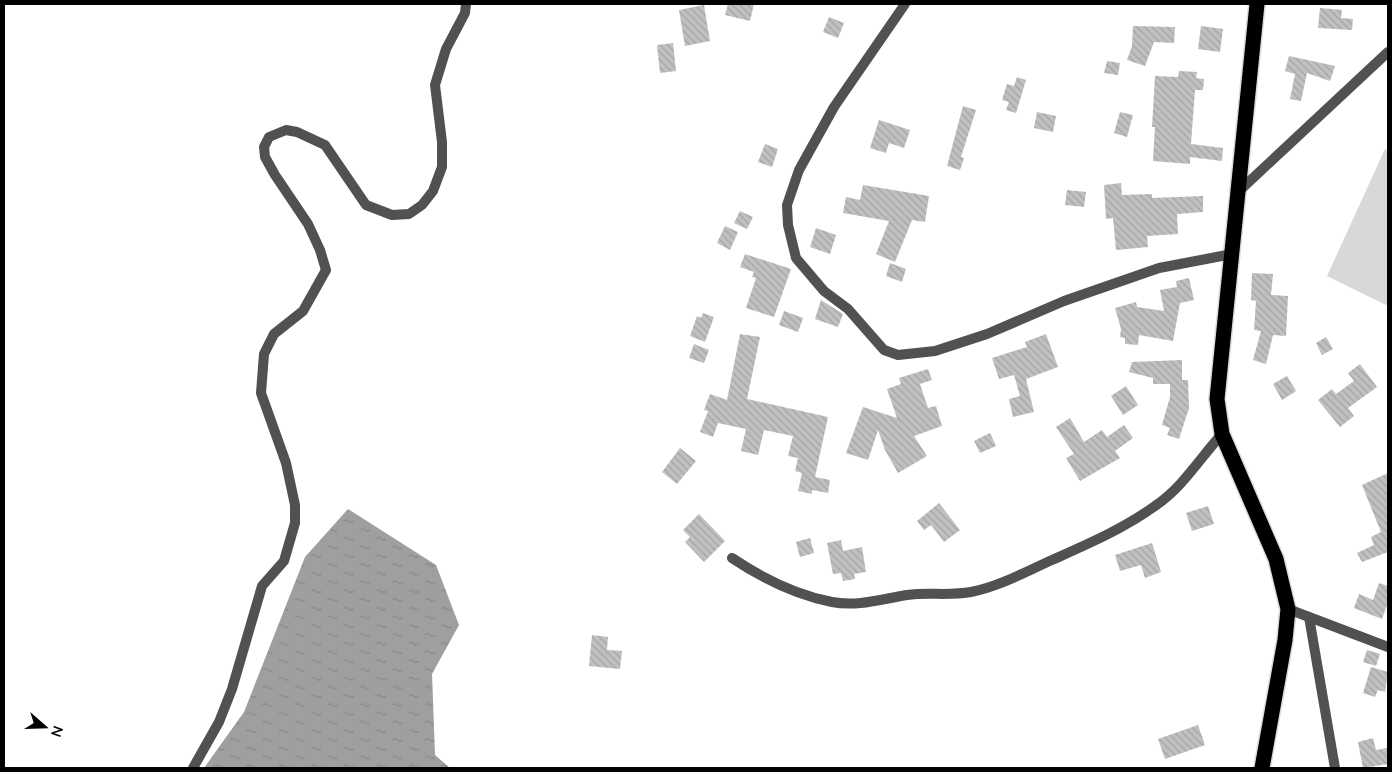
<svg xmlns="http://www.w3.org/2000/svg" width="1392" height="772" font-family="Mulish,sans-serif">
<style>
.garden{fill:#d8d8d8}
.water{fill:url(#water-ripples)}
.building{fill:url(#building-back-hatch)}
.lines{fill:none;stroke-linecap:round;stroke-linejoin:round}
.highway-casing{stroke:#dbdbdb;stroke-width:18}
.street{stroke:#515151;stroke-width:10}
.highway{stroke:#000;stroke-width:15}
</style>
<defs>
<pattern id="water-ripples" width="26" height="14" patternUnits="userSpaceOnUse" patternTransform="scale(1.25)"><rect width="26" height="14" fill="#9f9f9f"/><path d="M2 4q2-2 4 0t4 0M15 11q2-2 4 0t4 0" fill="none" stroke="#878787"/></pattern>
<pattern id="building-back-hatch" width="6" height="6" patternUnits="userSpaceOnUse" patternTransform="scale(1.25)"><rect width="6" height="6" fill="#c0c0c0"/><path d="M-1 5l2 2M0 0l6 6M5-1l2 2" fill="none" stroke="#a3a3a3"/></pattern>
</defs>
<rect width="100%" height="100%" fill="#fff"/>
<path class="garden" d="M1385 149 1388 151V306L1327 276Z"/>
<path class="water" d="M348 509 436 565 459 625 432 674 435 755 450 768H204L244 712 305 557Z"/>
<g class="building">
<path d="M728 4H754L750 21 725 15Z"/>
<path d="M704 5 710 41 685 46 679 10Z"/>
<path d="M1320 8 1342 10 1341 18 1353 19 1352 30 1318 28Z"/>
<path d="M829 17 844 23 838 38 823 32Z"/>
<path d="M1133 26 1175 27 1174 43 1154 42 1145 66 1127 60 1132 46Z"/>
<path d="M1201 26 1223 29 1220 52 1198 49Z"/>
<path d="M673 43 676 71 660 73 657 45Z"/>
<path d="M1289 56 1335 66 1330 81 1307 73 1301 101 1290 99 1295 74 1285 71Z"/>
<path d="M1107 61 1120 63 1118 75 1104 73Z"/>
<path d="M1179 71 1197 72 1196 78 1204 79 1203 90H1195L1191 144 1223 148 1222 161 1190 157V164L1153 161 1155 127H1152L1155 76 1178 77Z"/>
<path d="M1017 77 1026 80 1016 113 1006 110 1009 102 1002 100 1007 84 1014 86Z"/>
<path d="M963 106 976 110 961 157 964 158 960 170 947 166Z"/>
<path d="M1037 112 1056 116 1053 132 1034 128Z"/>
<path d="M1120 112 1133 115 1127 137 1114 133Z"/>
<path d="M879 120 910 130 904 148 889 143 886 153 870 148Z"/>
<path d="M765 144 778 149 772 167 758 162Z"/>
<path d="M1121 183 1122 195 1152 194V198L1203 196V212L1177 214 1178 234 1147 236 1148 247 1116 250 1113 218 1106 219 1104 185Z"/>
<path d="M863 185 929 196 925 222 912 220 895 262 876 254 889 221 843 213 846 197 860 200Z"/>
<path d="M1067 190 1086 192 1084 207 1065 205Z"/>
<path d="M740 211 753 217 747 229 734 223Z"/>
<path d="M725 226 738 232 730 250 717 243Z"/>
<path d="M816 228 836 235 830 254 810 247Z"/>
<path d="M745 254 791 269 774 317 746 308 756 278 752 277 754 272 740 267Z"/>
<path d="M890 263 906 269 902 282 886 276Z"/>
<path d="M1252 273 1273 274 1271 295 1288 296 1286 336 1273 335 1266 364 1253 360 1261 331 1254 330 1256 301 1251 300Z"/>
<path d="M1189 278 1194 300 1180 303 1173 341 1139 335 1138 345 1125 344V338L1120 337 1121 329 1115 308 1136 302 1137 307 1164 311 1160 290 1177 287 1176 281Z"/>
<path d="M821 300 843 314 838 327 815 319Z"/>
<path d="M784 311 803 318 798 332 779 325Z"/>
<path d="M703 313 714 317 705 342 690 336 697 316 701 318Z"/>
<path d="M740 334 760 337 747 399 828 417 815 477 830 480 828 493 812 490V494L798 491 802 473 795 471 798 458 788 456 793 436 764 430 758 455 741 451 746 429 718 423 713 437 700 432 708 411 704 410 710 394 727 400Z"/>
<path d="M1046 334 1058 367 1026 379 1034 412 1013 417 1009 399 1020 396 1014 375 999 379 992 358 1027 347 1025 342Z"/>
<path d="M1326 337 1333 349 1322 355 1316 343Z"/>
<path d="M694 344 709 350 704 363 689 358Z"/>
<path d="M1182 360V380H1188L1189 408 1179 439 1167 435 1170 428 1162 425 1170 397V384H1153V378L1129 372 1132 362Z"/>
<path d="M1360 364 1377 387 1348 408 1354 416 1340 427 1318 400 1332 389 1336 394 1354 381 1348 373Z"/>
<path d="M928 369 932 380 920 384 928 408 936 406 942 426 914 436 927 456 898 473 885 450 878 430 868 460 846 453 863 407 897 418 887 389 901 384 899 378Z"/>
<path d="M1287 376 1296 391 1282 400 1273 384Z"/>
<path d="M1126 386 1138 405 1123 415 1111 396Z"/>
<path d="M1070 418 1084 442 1102 430 1107 437 1124 425 1133 438 1115 451 1120 458 1080 481 1066 458 1074 454 1056 427Z"/>
<path d="M990 433 996 446 980 453 974 441Z"/>
<path d="M680 448 696 461 677 484 662 472Z"/>
<path d="M1388 473V552L1362 562 1357 553 1374 545 1371 537 1381 532 1362 485Z"/>
<path d="M939 503 960 530 944 542 931 525 924 530 917 521Z"/>
<path d="M1208 506 1214 524 1192 531 1186 513Z"/>
<path d="M699 514 725 541 704 562 685 542 690 537 683 530Z"/>
<path d="M810 538 814 553 800 557 796 542Z"/>
<path d="M841 540 843 551 862 547 866 572 854 574 855 579 843 581 841 573 833 574 827 543Z"/>
<path d="M1152 543 1161 572 1145 578 1141 565 1120 571 1115 555Z"/>
<path d="M1379 583 1388 586V602L1382 619 1354 608 1359 594 1373 600Z"/>
<path d="M592 635 608 637 607 650 622 651 620 669 589 666Z"/>
<path d="M1367 650 1380 654 1376 666 1363 662Z"/>
<path d="M1371 667 1388 672 1385 692 1378 690 1375 697 1363 693Z"/>
<path d="M1198 725 1205 745 1165 759 1158 739Z"/>
<path d="M1373 738 1376 750 1387 748 1388 764 1363 768 1358 742Z"/>
</g>
<g class="lines">
<defs>
<path id="highway" d="M1257 4 1217 399 1222 434 1276 559 1288 609 1285 640 1262 768"/>
</defs>
<use href="#highway" class="highway-casing"/>
<g class="street">
<path d="M905 4 834 107 799 170 787 205 788 225 796 258 824 291 848 309 884 350 898 355 935 351 987 334 1064 301 1159 268 1232 254"/>
<path d="M1238 192 1388 52"/>
<path d="M732 558C762 578 796 595 832 602 857 607 882 599 907 595 928 592 950 596 971 592 1000 586 1025 572 1052 560 1088 544 1123 529 1155 506 1183 487 1200 458 1222 434"/>
<path d="M1288 609 1388 647"/>
<path d="M1309 617 1335 768"/>
<path d="M193 768 219 722 232 689 262 586 284 561 295 523V505L286 463 261 393 264 354 274 334 303 311 326 270 320 250 308 224 275 175 265 157 264 147 269 137 286 130 297 132 325 145 366 205 392 215 409 214 422 205 433 191 442 167V142L435 85 446 49 465 13 466 4"/>
</g>
<use href="#highway" class="highway"/>
</g>
<rect width="1392" height="772" fill="none" stroke="#000000" stroke-width="10"/>
<g transform="translate(45 727) rotate(110)" stroke="#ffffff" stroke-width="4" paint-order="stroke">
<path d="M0-4L9 19L0 12L-9 19Z" fill="#000000"/>
<text y="-8" font-size="14" font-weight="bold" text-anchor="middle" fill="#000000">N</text>
</g>
</svg>
